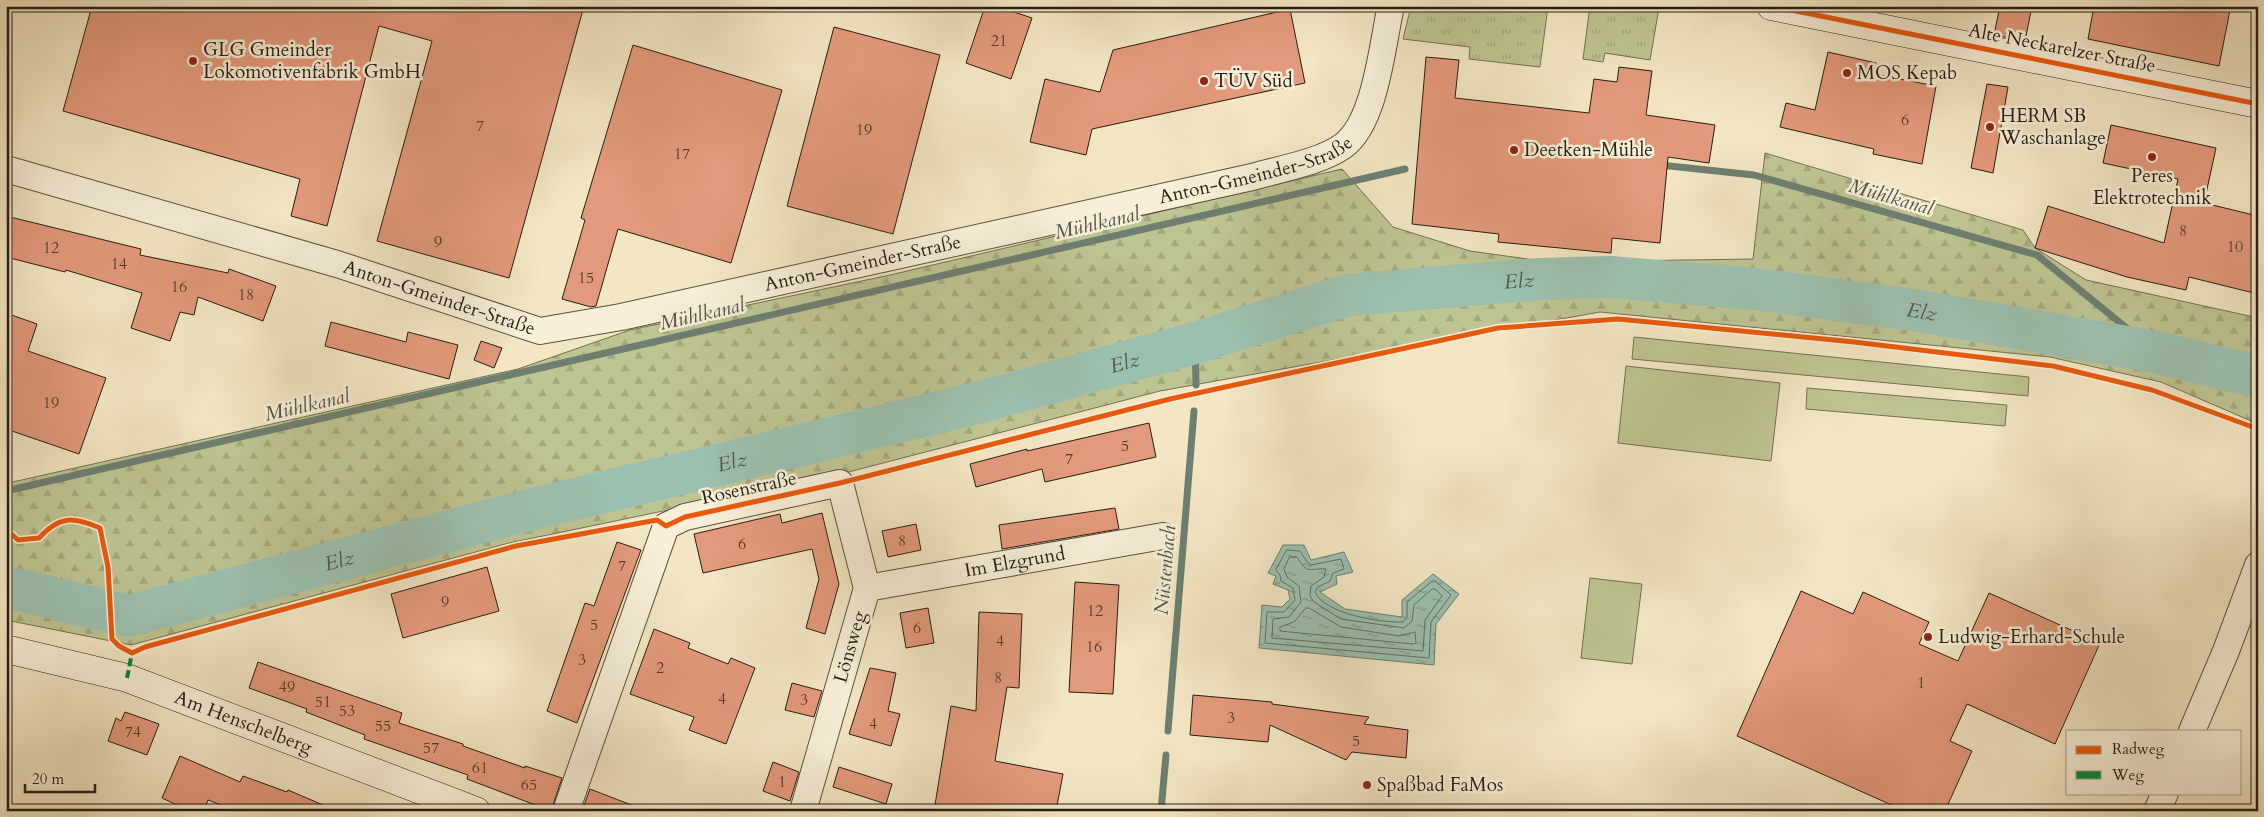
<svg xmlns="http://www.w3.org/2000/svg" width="2264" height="817" font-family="Cardo,serif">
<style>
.grass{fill:url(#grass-tufts);stroke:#727153}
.forest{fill:url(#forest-firs);stroke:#727153}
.pitch{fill:#bec492;stroke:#727153}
.water{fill:url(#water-ripples);stroke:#6d7f71}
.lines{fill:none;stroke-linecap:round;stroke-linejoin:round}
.shore{stroke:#616f62;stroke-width:1}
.stream{stroke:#6d7f71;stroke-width:7}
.river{stroke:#9cc0af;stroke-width:42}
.building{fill:#e3997b;stroke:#261e14}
.street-casing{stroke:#595040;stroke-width:28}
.secondary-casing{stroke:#261e14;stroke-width:29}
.street{stroke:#f7efd8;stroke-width:26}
.secondary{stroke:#f7efd8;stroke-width:28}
.quiet{stroke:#00873e;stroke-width:4;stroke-dasharray:8 4;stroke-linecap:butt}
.cycleway-casing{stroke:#f7efd8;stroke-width:8}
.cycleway{stroke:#e8590c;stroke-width:5}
.poi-dot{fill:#8f2418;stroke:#f7efd8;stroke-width:2}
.labels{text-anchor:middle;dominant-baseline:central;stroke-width:5;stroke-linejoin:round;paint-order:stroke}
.number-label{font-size:16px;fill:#553d2e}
.street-label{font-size:19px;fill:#261e14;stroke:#f7efd8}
.poi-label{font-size:19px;fill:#261e14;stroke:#f7efd8;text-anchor:start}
.water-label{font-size:20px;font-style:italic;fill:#4f574a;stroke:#f7efd8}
</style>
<defs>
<pattern id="grass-tufts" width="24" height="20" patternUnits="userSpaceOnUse" patternTransform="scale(1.25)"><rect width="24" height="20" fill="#bec492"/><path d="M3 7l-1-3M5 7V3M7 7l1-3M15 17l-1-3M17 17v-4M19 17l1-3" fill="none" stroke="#a3a87d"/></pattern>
<pattern id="forest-firs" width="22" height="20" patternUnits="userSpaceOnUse" patternTransform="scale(1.25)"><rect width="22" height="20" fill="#bec492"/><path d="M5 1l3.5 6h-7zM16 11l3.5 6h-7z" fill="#a3a87d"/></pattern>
<pattern id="water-ripples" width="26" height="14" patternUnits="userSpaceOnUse" patternTransform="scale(1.25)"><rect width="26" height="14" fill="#9cc0af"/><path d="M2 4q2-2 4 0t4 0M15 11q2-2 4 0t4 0" fill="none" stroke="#7f9b8d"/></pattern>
</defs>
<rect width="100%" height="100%" fill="#f3e6c3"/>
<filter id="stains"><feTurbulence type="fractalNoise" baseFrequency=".004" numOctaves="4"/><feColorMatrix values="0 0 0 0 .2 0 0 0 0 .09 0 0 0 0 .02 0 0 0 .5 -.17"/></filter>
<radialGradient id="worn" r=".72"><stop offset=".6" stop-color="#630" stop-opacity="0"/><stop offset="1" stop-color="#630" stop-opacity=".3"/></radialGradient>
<g class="grass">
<path d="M1411 6H1548L1540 67 1469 59 1470 47 1403 39Z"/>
<path d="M1590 6H1653L1659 8 1650 60 1605 53 1603 62 1583 59Z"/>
</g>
<path class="forest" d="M1765 153 2023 230 2035 248 2086 280 2254 317 2258 319V424L2161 382 2050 357 1600 312 1160 391 837 475 509 543 131 645 6 620V481L8 483 518 369 630 330 890 275 1342 169 1393 227 1470 251 1549 262 1753 259Z"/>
<g class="pitch">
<path d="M1634 337 2029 377 2028 396 1632 359Z"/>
<path d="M1626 366 1780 383 1771 461 1618 443Z"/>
<path d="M1807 388 2007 405 2005 426 1806 409Z"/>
<path d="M1590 578 1642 584 1632 664 1581 658Z"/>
</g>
<path class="water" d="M1283 545H1304L1311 560 1344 552 1353 572 1336 576 1337 584 1320 592 1345 609 1402 617V600L1433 574 1459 594 1436 624 1434 665 1259 648 1262 605 1282 607 1290 599 1288 590 1273 584 1276 576 1268 573Z"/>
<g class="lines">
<g class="shore">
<path d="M1287 550 1300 551 1307 562 1311 565 1341 559 1344 569 1333 573 1330 581 1318 587 1315 592C1324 614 1382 623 1403 622L1407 617V602L1432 581H1435L1451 595 1431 622 1429 658 1265 643 1267 612H1284L1295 600 1293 588 1281 581 1280 575 1276 570Z"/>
<path d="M1290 557H1297C1308 575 1308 568 1326 569L1324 577 1311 586 1310 596 1314 602 1341 619 1404 628 1412 621 1414 605 1432 589H1435L1442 596 1425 620 1423 651 1272 638 1273 619 1289 617 1301 602 1299 586 1287 577 1284 569Z"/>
<path d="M1306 608H1309L1341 627 1399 636 1415 632 1416 643 1413 644 1280 631V627L1294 622Z"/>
</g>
<g class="stream">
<path d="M1660 165 1754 175 2037 255 2156 352"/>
<path d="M1195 343 1196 385"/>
<path d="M6 491 1405 169"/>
<path d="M1168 731 1194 411"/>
<path d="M1161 811 1166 755"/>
</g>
<path class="river" id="s1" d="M6 587 129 616 533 509 973 404 1195 343 1348 295 1539 279 1610 277 1755 289 1913 310 2156 352 2258 377"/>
</g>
<g class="building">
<path d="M92 6H584L509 278 377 241 432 41 379 26 327 226 291 216 300 179 63 111Z"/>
<path d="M985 6H996L1032 18 1011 79 966 63Z"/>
<path d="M2000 6H2032L2025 41 1994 35Z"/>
<path d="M2094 6H2212L2230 10 2219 66 2088 39Z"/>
<path d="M1290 9 1305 83 1092 129 1086 155 1030 142 1045 79 1100 92 1113 50Z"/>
<path d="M834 27 940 55 893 234 787 206Z"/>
<path d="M633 45 782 90 731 263 618 229 596 306 591 307 562 299 585 220 581 218Z"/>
<path d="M1828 52 1876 63 1874 74 1936 86 1922 164 1873 154 1874 149 1780 127 1786 103 1815 110Z"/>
<path d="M1426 57 1459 60 1455 98 1589 113 1594 79 1617 82 1619 67 1652 71 1646 115 1715 125 1709 163 1668 157 1660 243 1612 238 1611 253 1498 242 1499 234 1412 224Z"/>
<path d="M1987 84 2008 87 1993 173 1971 168Z"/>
<path d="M2111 125 2216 148 2204 203 2258 216V294L2189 277 2186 290 2127 277 2035 248 2048 206 2164 243 2178 179 2103 163Z"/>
<path d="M6 216 141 249 140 255 228 273 229 269 276 286 263 321 198 297 194 315 180 312 170 341 131 328 142 293 66 270 65 272 6 257Z"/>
<path d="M6 313 37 324 28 351 106 378 79 454 6 429Z"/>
<path d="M331 322 406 342 408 332 458 345 449 379 325 346Z"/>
<path d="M481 341 502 348 494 368 474 360Z"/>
<path d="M1149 423 1156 457 1045 482 1042 469 976 487 970 464 1027 449V451Z"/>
<path d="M1115 508 1119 529 1002 549 999 525Z"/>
<path d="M822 513 839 584 825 634 806 628 819 579 812 549 703 573 694 534 780 514 782 523Z"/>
<path d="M916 524 921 550 888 557 882 531Z"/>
<path d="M617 542 641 550 577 723 547 711 585 603 594 606Z"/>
<path d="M487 567 499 611 403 638 391 594Z"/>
<path d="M1075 582 1119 585 1113 694 1069 692Z"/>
<path d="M1801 591 1853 614 1863 592 1929 622 1919 644 1958 661 1989 593 2100 643 2055 744 1967 704 1950 741 1972 751 1945 811H1905L1737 736Z"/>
<path d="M928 608 934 643 906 648 900 613Z"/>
<path d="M979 612 1022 614 1019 688 1007 687 995 761 1063 774 1056 811H934L951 706 976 711Z"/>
<path d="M654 629 690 643 688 648 728 664 731 658 755 668 726 744 689 730 694 717 630 694Z"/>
<path d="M258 662 402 713 399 723 463 744V746L525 768V766L562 778 551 811 467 779 468 775 364 739 365 735 306 712 307 709 249 688Z"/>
<path d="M870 668 896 673 888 711 900 714 891 746 849 734Z"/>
<path d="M792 683 822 691 814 717 785 710Z"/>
<path d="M1193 695 1272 702V704L1369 717 1364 724 1408 730 1406 758 1352 752 1346 760 1270 725 1268 742 1190 735Z"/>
<path d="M125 712 159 724 147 755 108 741 116 718 121 721Z"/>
<path d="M180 756 240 782 243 776 287 792 288 790 337 811H236L208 800 204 811H190L162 798Z"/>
<path d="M773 762 799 772 790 801 763 791Z"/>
<path d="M839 767 892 784 886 804 833 787Z"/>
<path d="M590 789 642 809V811H582Z"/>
</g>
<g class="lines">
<defs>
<g id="street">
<path id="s2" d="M6 169 337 264 540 331 621 317 1252 177C1280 169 1321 162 1343 146 1376 122 1382 45 1391 6"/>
<path id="s3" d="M867 588 1163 536"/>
<path d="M2192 731 2226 651 2258 565"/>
<path d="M566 811 666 526 685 517 840 483 867 588 803 811"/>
<path d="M2157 811 2165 793"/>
</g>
<g id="secondary">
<path d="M1771 6 2258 104"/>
<path id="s4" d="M6 649 127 678 476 811"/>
</g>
</defs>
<use href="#street" class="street-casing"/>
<use href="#secondary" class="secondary-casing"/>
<use href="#street" class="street"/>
<use href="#secondary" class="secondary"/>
<path class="quiet" d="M127 678 132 653"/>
<defs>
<g id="cycleway">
<path d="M1771 6 2258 104"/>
<path d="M6 529 18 540 39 538C60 515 74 517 100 528L108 567 112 639 119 646 132 653 145 647 516 546 657 520 666 526 685 517 840 483 1170 399 1498 328 1618 319 1854 342 2053 366 2152 390 2258 429"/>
</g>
</defs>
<use href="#cycleway" class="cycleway-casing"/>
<use href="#cycleway" class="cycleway"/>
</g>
<g class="poi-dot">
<circle cx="193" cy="61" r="5"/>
<circle cx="1847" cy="73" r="5"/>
<circle cx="1204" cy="81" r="5"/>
<circle cx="1990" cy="127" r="5"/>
<circle cx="1514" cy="150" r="5"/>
<circle cx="2152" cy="157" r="5"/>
<circle cx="1928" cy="637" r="5"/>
<circle cx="1367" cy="785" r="5"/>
</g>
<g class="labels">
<g class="number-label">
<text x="999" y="41">21</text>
<text x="1905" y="120">6</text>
<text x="480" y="126">7</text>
<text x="864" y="130">19</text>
<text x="682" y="154">17</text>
<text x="2183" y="231">8</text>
<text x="438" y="242">9</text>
<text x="2235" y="247">10</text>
<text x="51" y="248">12</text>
<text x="119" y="264">14</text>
<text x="586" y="278">15</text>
<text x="179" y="287">16</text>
<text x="246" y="295">18</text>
<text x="51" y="403">19</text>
<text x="1125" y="446">5</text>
<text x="1069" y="459">7</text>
<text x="902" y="541">8</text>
<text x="742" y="544">6</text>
<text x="622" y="566">7</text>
<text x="445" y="602">9</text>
<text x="1095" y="611">12</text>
<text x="594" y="625">5</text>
<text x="917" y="628">6</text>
<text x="1000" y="641">4</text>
<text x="1094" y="647">16</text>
<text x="582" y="660">3</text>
<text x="660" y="668">2</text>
<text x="998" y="678">8</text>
<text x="1921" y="683">1</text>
<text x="287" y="687">49</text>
<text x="722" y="699">4</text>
<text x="804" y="700">3</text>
<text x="323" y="702">51</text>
<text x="347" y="711">53</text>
<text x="1231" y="718">3</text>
<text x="873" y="724">4</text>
<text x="383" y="726">55</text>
<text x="133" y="732">74</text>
<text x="1356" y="741">5</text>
<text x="431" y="748">57</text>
<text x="480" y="768">61</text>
<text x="782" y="782">1</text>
<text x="529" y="785">65</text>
</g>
<g class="street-label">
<text transform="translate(2062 48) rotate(11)">Alte Neckarelzer Straße</text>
<text stroke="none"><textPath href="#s2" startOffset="1292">Anton-Gmeinder-Straße</textPath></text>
<text stroke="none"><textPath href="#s2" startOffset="888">Anton-Gmeinder-Straße</textPath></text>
<text stroke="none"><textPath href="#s2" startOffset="452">Anton-Gmeinder-Straße</textPath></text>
<text transform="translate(749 488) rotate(-12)">Rosenstraße</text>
<text stroke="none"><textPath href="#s3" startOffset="150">Im Elzgrund</textPath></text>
<text transform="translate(850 647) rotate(-74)">Lönsweg</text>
<text stroke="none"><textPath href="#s4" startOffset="249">Am Henschelberg</textPath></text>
</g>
<g class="poi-label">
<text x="203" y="50">GLG Gmeinder<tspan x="203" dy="22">Lokomotivenfabrik GmbH</tspan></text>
<text x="1857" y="73">MOS Kepab</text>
<text x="1214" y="81">TÜV Süd</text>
<text x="2000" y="116">HERM SB<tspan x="2000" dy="22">Waschanlage</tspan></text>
<text x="1524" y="150">Deetken-Mühle</text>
<text x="2152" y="176" text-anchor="middle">Peres<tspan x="2152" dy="22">Elektrotechnik</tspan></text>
<text x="1938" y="637">Ludwig-Erhard-Schule</text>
<text x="1377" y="785">Spaßbad FaMos</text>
</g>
<g class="water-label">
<text transform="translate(1891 197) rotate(16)">Mühlkanal</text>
<text transform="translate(1097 223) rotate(-13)">Mühlkanal</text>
<text stroke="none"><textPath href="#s1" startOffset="1559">Elz</textPath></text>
<text stroke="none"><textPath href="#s1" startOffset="1964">Elz</textPath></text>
<text transform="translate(702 314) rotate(-13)">Mühlkanal</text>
<text stroke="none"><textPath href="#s1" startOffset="1154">Elz</textPath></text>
<text transform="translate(307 405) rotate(-13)">Mühlkanal</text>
<text stroke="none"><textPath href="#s1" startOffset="749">Elz</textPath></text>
<text stroke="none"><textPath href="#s1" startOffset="344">Elz</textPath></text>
<text transform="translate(1165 570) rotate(-85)">Nüstenbach</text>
</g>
</g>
<rect width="2264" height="817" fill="none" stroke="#f3e6c3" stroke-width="25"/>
<rect x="8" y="8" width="2249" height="802" fill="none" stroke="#261e14" stroke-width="2.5"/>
<rect x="12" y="12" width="2239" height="792" fill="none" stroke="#261e14"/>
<rect x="2066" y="730" width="175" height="65" fill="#f7efd8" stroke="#a39b8a"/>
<rect x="2076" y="746" width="25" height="8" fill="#e8590c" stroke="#a39b8a"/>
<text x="2112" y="754" font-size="15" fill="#261e14">Radweg</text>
<rect x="2076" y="771" width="25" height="8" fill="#00873e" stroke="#a39b8a"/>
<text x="2112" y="780" font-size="15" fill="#261e14">Weg</text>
<path d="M25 784v8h70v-8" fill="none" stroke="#261e14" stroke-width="2.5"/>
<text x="32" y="784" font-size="15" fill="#261e14" stroke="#f7efd8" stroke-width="4" paint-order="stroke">20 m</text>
<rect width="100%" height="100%" filter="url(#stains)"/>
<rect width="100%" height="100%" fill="url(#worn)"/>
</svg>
